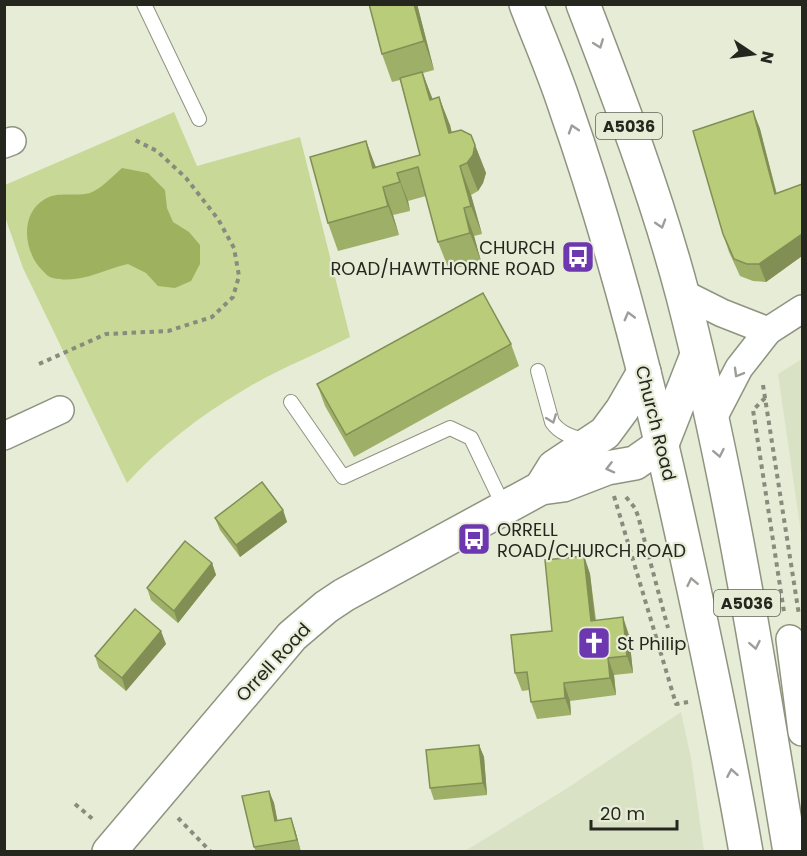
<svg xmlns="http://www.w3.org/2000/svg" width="807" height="856" font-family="Poppins,sans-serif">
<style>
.built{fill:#dae2c6}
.green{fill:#c7d897}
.water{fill:#9db15e}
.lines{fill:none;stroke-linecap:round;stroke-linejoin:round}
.service-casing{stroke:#8e9480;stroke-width:16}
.minor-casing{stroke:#8e9480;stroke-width:30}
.tertiary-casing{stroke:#8e9480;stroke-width:36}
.trunk-casing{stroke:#8e9480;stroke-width:36}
.path{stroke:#888c7d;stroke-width:4;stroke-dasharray:4.5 4.5;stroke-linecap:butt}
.service{stroke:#fff;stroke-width:14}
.minor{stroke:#fff;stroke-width:27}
.tertiary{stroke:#fff;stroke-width:33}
.trunk{stroke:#fff;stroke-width:33}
.wall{fill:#9eaf68}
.shaded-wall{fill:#818f55}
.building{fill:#b8cc79;stroke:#818f55;stroke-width:1.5}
.oneway{stroke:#9d9e9a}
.labels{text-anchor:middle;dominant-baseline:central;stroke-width:4.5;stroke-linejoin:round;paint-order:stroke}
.shield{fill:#e6ecd6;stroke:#5f6256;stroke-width:1.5}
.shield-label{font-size:16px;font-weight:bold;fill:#25271f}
.poi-label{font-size:18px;fill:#25271f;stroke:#e6ecd6;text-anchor:start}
.street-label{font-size:18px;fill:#25271f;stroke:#e6ecd6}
</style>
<rect width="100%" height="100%" fill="#e6ecd6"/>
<g class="built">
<path d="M802 359V540L778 374Z"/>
<path d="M681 712 691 758 704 851H465L566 789Z"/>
</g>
<path class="green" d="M174 112 197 166 300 137 350 337C315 355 276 370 242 391 200 416 159 447 127 483L23 268 5 217V185Z"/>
<path class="water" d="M122 168 148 173 165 190 167 208 173 222 189 232 200 245V264L191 281 175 288 158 286 146 273 128 264C102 270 81 284 53 278 48 277 46 274 42 270 24 252 19 214 45 199 58 191 76 197 90 193 101 189 113 176 122 168Z"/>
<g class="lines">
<defs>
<g id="service">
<path d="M144 4 199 119"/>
<path d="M538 371 552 422C560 434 573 437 587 441"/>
<path d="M291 402 343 477 450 428 471 438 504 507"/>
</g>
<g id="minor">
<path d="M4 144 12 141"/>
<path d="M682 293 722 313 768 331"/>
<path d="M713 418 739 368 768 331 802 309"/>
<path d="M4 436 60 410"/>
<path d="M790 639 802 732"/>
</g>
<g id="tertiary">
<path d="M541 488 554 467 605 433 622 410 644 372"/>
<path d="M109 852 292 636 326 607 344 595 541 488 563 485 607 468 635 463 662 444 697 355"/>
</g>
<g id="trunk">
<path d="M526 4C539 38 554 72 565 106 617 255 655 408 688 562 709 658 729 754 746 852"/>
<path d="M583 4C620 100 657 197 683 296 730 478 759 666 790 852"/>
</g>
</defs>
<use href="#service" class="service-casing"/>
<use href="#minor" class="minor-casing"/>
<use href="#tertiary" class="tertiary-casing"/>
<use href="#trunk" class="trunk-casing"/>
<g class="path">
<path d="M39 364 106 334 168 331 212 317 233 297 239 276 234 248 218 219 186 178 157 151 133 139"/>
<path d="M763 385 799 615"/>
<path d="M765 398 753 410 784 612"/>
<path d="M614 496 676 704 688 702"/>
<path d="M626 497 635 508 638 516 668 628"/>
<path d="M75 804 95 821"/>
<path d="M178 818 211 852"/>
</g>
<use href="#service" class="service"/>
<use href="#minor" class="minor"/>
<use href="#tertiary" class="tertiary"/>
<use href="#trunk" class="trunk"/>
</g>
<g class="wall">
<path d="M417 4 434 70 423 73 432 99 450 125 451 132 475 145 486 173 483 183 478 191 471 195 482 234 474 236 481 261 449 270 438 242 426 196 408 201 410 211 393 215 399 235 338 251 328 223 366 141 375 167 420 155 400 80 392 82 382 54Z"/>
<path d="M753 111 760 129 777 194 802 184V256L766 282 753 281 740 276 729 252 723 234Z"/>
<path d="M511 344 519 366 354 457 325 406 317 384Z"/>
<path d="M283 510 287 522 240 557 220 530 215 518Z"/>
<path d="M584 556 590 574 596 620 629 635 633 673 614 675 616 695 570 701 571 715 537 719 531 702 529 690 522 691 515 673 552 631Z"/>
<path d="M212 563 216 575 178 623 151 600 147 588Z"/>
<path d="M166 644 126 691 99 668 95 656Z"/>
<path d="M479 745 484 757 487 795 434 800 430 788Z"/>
<path d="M269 791 274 803 277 821 295 830 301 852H256L254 847Z"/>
</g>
<g class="shaded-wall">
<path d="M414 4H417L434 70 424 41Z"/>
<path d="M422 72 433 100H430Z"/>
<path d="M439 97 450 125 459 161 449 133Z"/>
<path d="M753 111 760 129 781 212 775 194Z"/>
<path d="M366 141 377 170 373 168Z"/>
<path d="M475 145 486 173 483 183 478 191 467 163Z"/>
<path d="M460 166 471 195 482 234 471 206Z"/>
<path d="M397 173 408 201 410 211 400 182Z"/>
<path d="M383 187 393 215 399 235 388 206Z"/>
<path d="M464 208 474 236 481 261 470 233Z"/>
<path d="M802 234V256L766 282 759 264Z"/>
<path d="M283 510 287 522 240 557 236 545Z"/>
<path d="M584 556 590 574 597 638 591 621Z"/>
<path d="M212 563 216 575 178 623 174 611Z"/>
<path d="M623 617 629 635 633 673 627 656Z"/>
<path d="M161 631 166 644 126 691 122 678Z"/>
<path d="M608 658 614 675 616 695 610 678Z"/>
<path d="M564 683 570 701 571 715 565 698Z"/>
<path d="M479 745 484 757 487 795 483 783Z"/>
<path d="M269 791 274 803 280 833 275 821Z"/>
<path d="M291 818 295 830 301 852 297 840Z"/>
</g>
<g class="building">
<path d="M369 4H414L424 41 382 54Z"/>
<path d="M422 72 430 100 439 97 449 133 461 130 471 135 475 145 473 155 467 163 460 166 471 206 464 208 470 233 438 242 418 167 397 173 400 182 383 187 388 206 328 223 310 157 366 141 373 168 420 155 400 78Z"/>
<path d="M753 111 775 194 802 184V234L759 264H747L734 259 723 234 693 131Z"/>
<path d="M483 293 511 344 346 435 317 384Z"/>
<path d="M262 482 283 510 236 545 215 518Z"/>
<path d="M185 541 212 563 174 611 147 588Z"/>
<path d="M584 556 591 621 623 617 627 656 608 658 610 678 564 683 565 698 531 702 527 672 515 673 511 635 552 631 545 560Z"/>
<path d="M135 609 161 631 122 678 95 656Z"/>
<path d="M479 745 483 783 430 788 426 750Z"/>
<path d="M269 791 275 821 291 818 297 840 254 847 242 796Z"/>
</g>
<defs><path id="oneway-chevron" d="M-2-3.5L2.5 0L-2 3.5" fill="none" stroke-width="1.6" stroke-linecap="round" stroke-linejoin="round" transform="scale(1.5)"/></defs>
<g class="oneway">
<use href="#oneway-chevron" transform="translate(599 44) rotate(69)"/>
<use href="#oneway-chevron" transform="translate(573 129) rotate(-108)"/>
<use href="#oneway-chevron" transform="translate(661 224) rotate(73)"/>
<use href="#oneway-chevron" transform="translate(629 316) rotate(-105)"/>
<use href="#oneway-chevron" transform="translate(738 373) rotate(120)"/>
<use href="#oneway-chevron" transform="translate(552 419) rotate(69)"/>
<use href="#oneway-chevron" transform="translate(719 453) rotate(79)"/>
<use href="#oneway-chevron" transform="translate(610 468) rotate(166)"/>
<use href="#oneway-chevron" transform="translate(692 582) rotate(-102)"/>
<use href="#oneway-chevron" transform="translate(755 645) rotate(79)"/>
<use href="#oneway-chevron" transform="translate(732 773) rotate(-100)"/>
</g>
<defs>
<symbol id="bus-square" viewBox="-11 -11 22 22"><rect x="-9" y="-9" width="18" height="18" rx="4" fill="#6d38af" stroke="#e6ecd6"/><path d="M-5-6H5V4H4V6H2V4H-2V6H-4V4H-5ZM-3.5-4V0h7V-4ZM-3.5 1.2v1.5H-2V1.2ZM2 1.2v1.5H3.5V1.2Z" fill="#fff"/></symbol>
<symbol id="church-square" viewBox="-11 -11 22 22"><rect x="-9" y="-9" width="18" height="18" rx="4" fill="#6d38af" stroke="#e6ecd6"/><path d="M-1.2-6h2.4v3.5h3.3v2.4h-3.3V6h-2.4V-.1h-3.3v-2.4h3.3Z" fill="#fff"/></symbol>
</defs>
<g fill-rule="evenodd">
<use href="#bus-square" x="559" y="238" width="38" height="38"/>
<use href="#bus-square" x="455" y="520" width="38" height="38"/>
<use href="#church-square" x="575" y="624" width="38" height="38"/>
</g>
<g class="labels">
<g class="shield">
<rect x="596" y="113" width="66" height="26" rx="4.5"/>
<rect x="714" y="590" width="66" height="26" rx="4.5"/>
</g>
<g class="shield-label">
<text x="629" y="126">A5036</text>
<text x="747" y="603">A5036</text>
</g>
<g class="poi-label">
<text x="555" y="247" text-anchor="end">CHURCH<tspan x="555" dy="21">ROAD/HAWTHORNE ROAD</tspan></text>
<text x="497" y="529">ORRELL<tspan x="497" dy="21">ROAD/CHURCH ROAD</tspan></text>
<text x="617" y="643">St Philip</text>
</g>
<g class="street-label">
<text transform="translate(656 423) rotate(76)">Church Road</text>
<text transform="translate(273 662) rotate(-47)">Orrell Road</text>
</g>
</g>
<rect width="807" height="856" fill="none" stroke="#25271f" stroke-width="12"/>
<g transform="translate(753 54) rotate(103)" stroke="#e6ecd6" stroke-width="4.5" paint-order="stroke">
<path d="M0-4.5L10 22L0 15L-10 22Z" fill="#25271f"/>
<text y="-9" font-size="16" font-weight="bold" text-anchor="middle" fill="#25271f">N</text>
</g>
<path d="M591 820v9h86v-9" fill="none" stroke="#25271f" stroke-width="3"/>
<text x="600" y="820" font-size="18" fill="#25271f" stroke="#e6ecd6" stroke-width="4.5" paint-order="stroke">20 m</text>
</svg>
